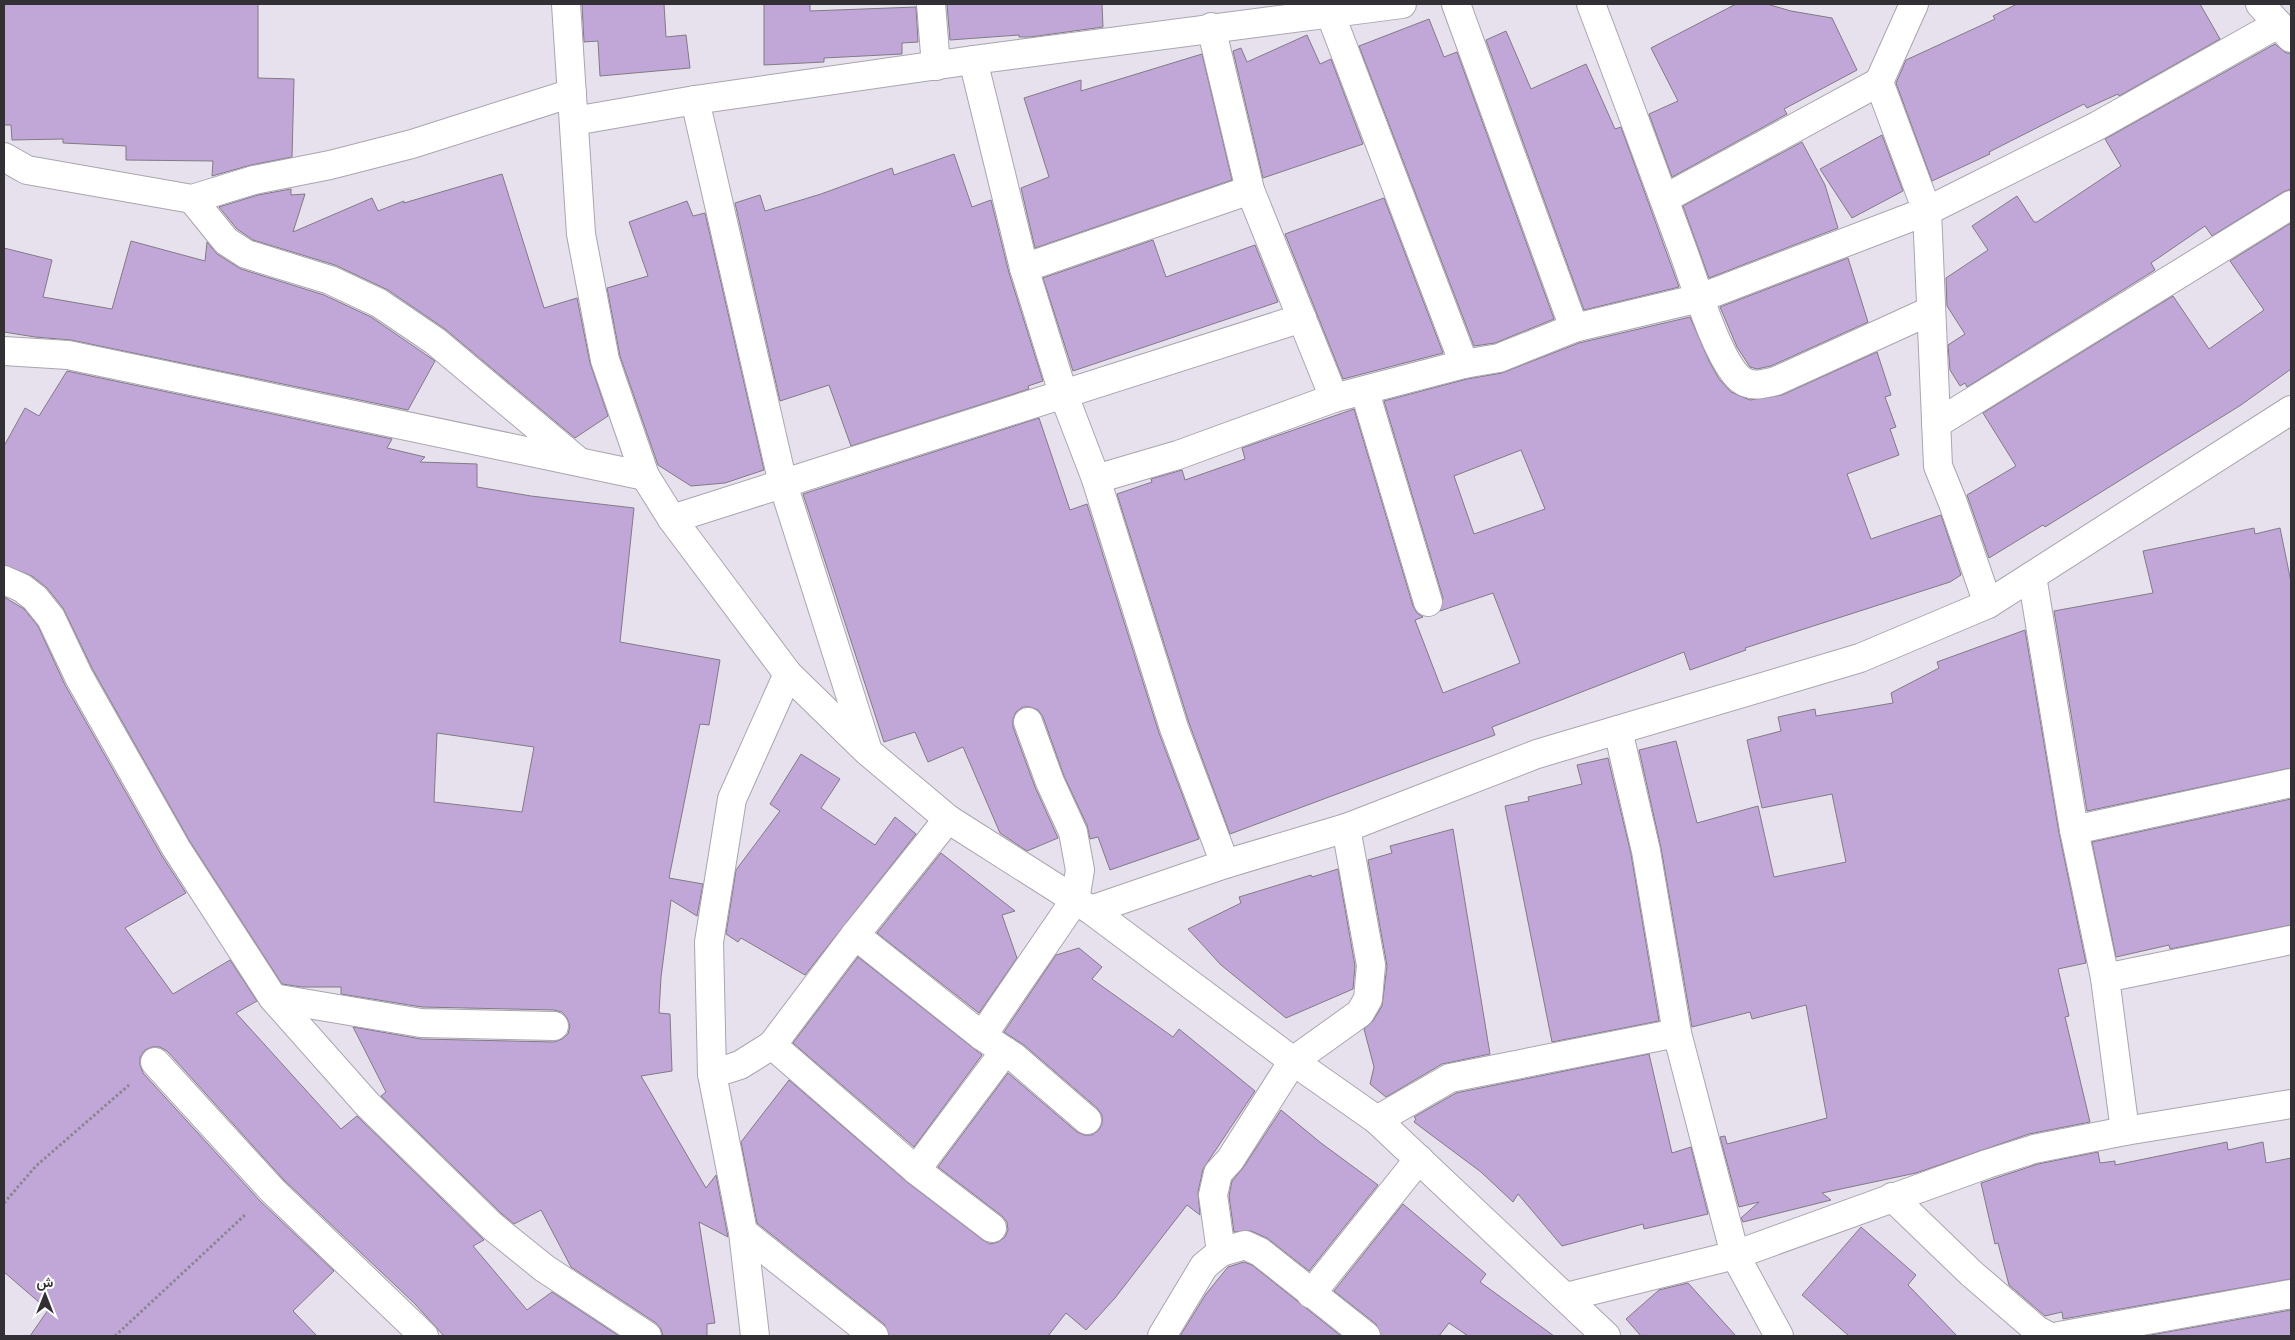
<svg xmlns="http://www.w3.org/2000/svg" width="2295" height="1340" font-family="'Alegreya Sans',Vazirmatn,sans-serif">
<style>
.building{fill:#c1a7d8;stroke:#807b85;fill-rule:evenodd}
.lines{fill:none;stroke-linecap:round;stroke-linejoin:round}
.minor-casing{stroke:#aaa5af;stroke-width:30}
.tertiary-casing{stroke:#aaa5af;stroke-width:30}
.path{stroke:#8a868e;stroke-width:3;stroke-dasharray:2.5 2.5;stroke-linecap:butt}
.minor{stroke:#fff;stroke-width:28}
.tertiary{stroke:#fff;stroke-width:28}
</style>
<rect width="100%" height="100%" fill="#e6e1ec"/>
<g class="building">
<path d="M4 4H258V78L294 79 292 157 251 165 212 176 213 161 126 160V146L63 143V139L12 140 11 125H4Z"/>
<path d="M582 4H664L666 37 686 35 690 68 600 76 598 41 584 42Z"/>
<path d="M764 4H810V11L916 7 918 42 902 43V54L824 58V62L764 65Z"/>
<path d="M947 4H1102L1103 27 1030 37H1019V35L950 40Z"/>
<path d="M1736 4H1767L1791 11 1832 18 1857 70 1784 109 1787 114 1672 177 1649 114 1678 101 1651 48Z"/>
<path d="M2017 4H2200L2220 39 2119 96 2118 94 2087 108 2084 104 1989 152 1990 154 1932 181 1896 83 1906 60 1995 19 1993 16Z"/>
<path d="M1429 19 1444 57 1457 52 1554 319 1495 343 1474 346 1359 46Z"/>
<path d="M1506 31 1531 89 1586 64 1615 129 1621 127 1679 287 1584 310 1486 40Z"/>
<path d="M1307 35 1320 64 1331 59 1363 144 1263 178 1233 51 1241 48 1247 62Z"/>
<path d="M2275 44 2286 53H2291V189L2283 192 2212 236 2205 226 2151 263 2155 270 1967 387 1965 383 1960 386 1950 370 1948 345 1965 334 1947 306 1946 278 1988 250 1972 226 2017 196 2034 222H2037L2121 166 2105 139Z"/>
<path d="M1202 54 1232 180 1035 248 1021 188 1049 177 1024 98 1081 80V91Z"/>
<path d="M1882 135 1903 191 1852 218 1820 169Z"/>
<path d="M1802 142 1825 185 1838 228 1709 278 1683 206Z"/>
<path d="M954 154 972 207 991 200 1009 273 1043 381 1028 386 1029 389 851 446 829 385 780 401 735 203 760 195 765 211 821 194 892 168 894 175Z"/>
<path d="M502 174 544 308 577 298 590 363 608 416 575 438 445 329 388 290 335 265 253 240 237 229 219 207 258 195 291 189V195L305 194 293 232 372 198 378 211 404 201V203Z"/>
<path d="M1384 198 1443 353 1343 379 1285 234Z"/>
<path d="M687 201 693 216 705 213 764 470 725 483 691 486 658 465 620 356 607 288 648 276 629 222Z"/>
<path d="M2291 223V369L2241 405 2045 527 2043 525 1989 558 1967 495 2016 466 1983 413 2173 296 2209 349 2264 310 2230 261Z"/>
<path d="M1153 240 1166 277 1255 245 1278 302 1073 371 1043 278Z"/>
<path d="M131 241 205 261 207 242 217 254 241 269 324 295 371 317 435 361 408 410 71 340 35 337 4 332V248L52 260 43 297 112 309Z"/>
<path d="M1848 258 1868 322 1771 366 1757 369 1750 367 1737 347 1720 307Z"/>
<path d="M1690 317 1709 361 1719 379 1731 392 1750 400 1782 395 1877 352 1891 395 1885 397 1896 427 1890 429 1899 455 1847 474 1871 539 1941 515 1961 575 1950 582 1745 648 1746 650 1690 670 1684 652 1492 727 1495 735 1230 834 1189 723 1117 494 1152 482 1151 479 1182 470 1185 480 1245 459 1242 448 1354 409 1413 606 1417 613 1423 617 1415 620 1443 693 1520 663 1493 593 1440 611 1443 598 1384 401 1467 379 1502 373 1579 343ZM1521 450 1545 509 1474 534 1454 476Z"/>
<path d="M67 371 392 439 387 448 425 457 420 462 477 464V487L531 496 634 508 620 642 720 660 709 725 700 724 669 878 703 884 697 916 671 900 661 977 659 1013 670 1014 672 1071 641 1076 706 1188 716 1175 728 1237 699 1222 715 1323 707 1324V1336H663L661 1329 656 1323 571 1267 541 1210 514 1224 502 1214 381 1096 386 1092 353 1027 421 1039 554 1042 562 1039 568 1034 570 1026 567 1018 562 1012 554 1010 422 1007 341 994V987H302L282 984 189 840 93 670 63 608 47 588 32 576 4 565V446L25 408 39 416ZM437 733 534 747 522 812 434 802Z"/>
<path d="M1039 418 1070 510 1087 504 1159 733 1199 839 1110 870 1098 837 1090 839 1087 825 1064 776 1043 717 1038 710 1030 707H1023L1016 712 1013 719V727L1035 787 1058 838 1027 851 1000 833 963 747 928 762 915 732 884 742 803 494Z"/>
<path d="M2254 528 2255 534 2280 528 2291 582V768L2087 811 2054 611 2153 593 2143 551Z"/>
<path d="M4 597 24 609 38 626 65 685 162 856 186 893 125 928 173 994 230 960 257 1001 236 1013 341 1129 357 1116 484 1240 473 1246 527 1310 552 1292 619 1336H444L415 1304 283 1179 167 1051 160 1047H152L145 1050 140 1057V1065L143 1073 260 1201 334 1271 293 1311 317 1336H30L48 1310 4 1272Z"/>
<path d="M2025 630 2059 833 2086 963 2058 969 2069 1016 2065 1017 2090 1122 2029 1134 1916 1173 1822 1193 1831 1200 1743 1222 1741 1218 1759 1202 1739 1207 1720 1137 1725 1136 1727 1144 1827 1118 1806 1005 1752 1019 1750 1012 1692 1027 1661 848 1639 750 1676 741 1697 823 1758 806 1774 877 1846 862 1832 794 1762 808 1747 740 1781 731 1778 717 1815 709 1816 716 1893 703 1891 693 1939 668 1937 662Z"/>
<path d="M801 754 840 779 821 808 875 845 895 817 916 834 805 975 741 938 738 942 726 934 736 870 780 811 770 804Z"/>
<path d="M1608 758 1631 854 1659 1021 1552 1042 1505 806 1529 801 1528 797 1582 784 1577 765Z"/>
<path d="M2291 799V925L2170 949 2169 945 2116 957 2092 842Z"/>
<path d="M1453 829 1490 1054 1442 1064 1386 1097 1370 1084 1374 1067 1364 1029 1373 1021 1382 1006 1387 966 1368 860 1392 853 1390 846Z"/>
<path d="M941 853 1015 911 1002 915 1017 958 979 1013 877 933Z"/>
<path d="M1338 869 1355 966 1353 989 1286 1018 1221 965 1188 929 1241 903 1239 897 1311 875 1312 877Z"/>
<path d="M1079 948 1102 967 1092 979 1173 1037 1179 1029 1255 1091 1203 1169 1198 1192 1200 1215 1187 1205 1115 1298 1086 1330 1066 1313 1048 1336H889L884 1324 757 1223 741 1142 789 1080 907 1182 983 1240 990 1244 998 1242 1005 1237 1008 1230 1007 1222 1002 1216 938 1167 1008 1073 1077 1132 1084 1135H1092L1099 1130 1102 1123V1115L1097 1108 1024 1045 1004 1032 1056 955Z"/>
<path d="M858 957 982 1055 914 1147 793 1043Z"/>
<path d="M1649 1054 1672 1153 1691 1147 1708 1214 1644 1229 1643 1224 1562 1246 1518 1194 1513 1202 1481 1172 1414 1122 1416 1119 1414 1117 1456 1093Z"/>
<path d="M1281 1110 1321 1143 1378 1185 1309 1271 1267 1238 1251 1231 1234 1232 1229 1196 1232 1181 1243 1168Z"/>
<path d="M2227 1142 2228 1150 2263 1142 2266 1163 2291 1158V1279L2063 1319 2062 1312 2045 1316 2009 1285 1998 1243 1995 1244 1981 1183 2038 1164 2098 1152 2100 1163 2115 1161V1165Z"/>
<path d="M1403 1204 1486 1274 1480 1282 1554 1336H1468L1449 1323 1439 1336H1381L1376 1324 1334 1291Z"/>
<path d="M1861 1227 1916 1275 1908 1285 1957 1336H1849L1802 1295Z"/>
<path d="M1244 1262 1252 1265 1341 1336H1180L1206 1294 1228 1267Z"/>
<path d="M1688 1283 1736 1336H1641L1626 1319 1659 1290Z"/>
<path d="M2291 1310V1336H2145Z"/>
</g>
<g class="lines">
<defs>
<g id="minor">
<path d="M566 4 581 234 605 360 645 476 672 519 788 674 867 751 948 819 1091 910 1293 1061 1377 1120 1606 1336"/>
<path d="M931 4 936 66"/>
<path d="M1456 4 1574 328"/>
<path d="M1591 4C1622 85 1652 167 1682 248 1694 280 1717 359 1740 379 1751 388 1763 384 1776 381L1930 311"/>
<path d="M1914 4 1879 82 1927 211 1938 466 1953 503 1988 604"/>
<path d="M1330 13 1464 364"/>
<path d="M1211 27 1250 190 1334 398"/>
<path d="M973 60 1024 268 1063 393 1096 479 1174 728 1225 864"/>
<path d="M695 100 783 484 867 748"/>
<path d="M574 121 695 100 973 60 1402 4"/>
<path d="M4 157 27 170 192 199 254 180 330 165 412 144 572 93"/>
<path d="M192 199 226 241 246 254 330 280 379 303 435 341 578 461"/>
<path d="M1664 199 1879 82"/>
<path d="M1024 268 1250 190"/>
<path d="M4 351 68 355 645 476"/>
<path d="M1365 392 1428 602"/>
<path d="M1936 424 2291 205"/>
<path d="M1096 479 1178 455 1334 398 1464 364 1499 358 1574 328 1700 298 1927 211 2097 126 2278 24"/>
<path d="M672 519 1302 318"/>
<path d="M2032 576 2074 830 2105 978 2125 1131"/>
<path d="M4 580 22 588 35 598 51 618 79 677 176 848 273 998 367 1104 492 1226 544 1268 647 1336"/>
<path d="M1618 730 1646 851 1677 1033 1735 1255 1779 1336"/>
<path d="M2074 830 2291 783"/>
<path d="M1091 910 1225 864 1346 828 1537 754 1860 658 1988 604 2291 410"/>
<path d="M855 935 982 1036 1014 1057 1087 1120"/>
<path d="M2105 978 2291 940"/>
<path d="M273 998 421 1023 554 1026"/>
<path d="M982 1036 1075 900 1080 870 1073 832 1050 782 1028 722"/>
<path d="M772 1045 916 1170 1005 1051"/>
<path d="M155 1062 272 1190 424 1336"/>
<path d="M712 1074 740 1065 772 1045 855 935 948 819"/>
<path d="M1377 1120 1450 1078 1677 1033"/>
<path d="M916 1170 992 1228"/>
<path d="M1892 1197 1972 1274 2037 1330 2048 1336"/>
<path d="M743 1232 874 1336"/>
<path d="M1221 1252 1213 1195 1218 1173 1230 1160 1293 1061 1360 1013 1368 999 1371 965 1346 828"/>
<path d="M1311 1294 1419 1159"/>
<path d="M1566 1297 1735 1255 1987 1164 2034 1149 2125 1131 2291 1104"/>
<path d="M755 1336 743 1232 712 1074 709 942 732 799 788 674"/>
<path d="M1162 1336 1204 1266 1221 1252 1245 1245 1260 1252 1366 1336"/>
<path d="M2059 1336 2291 1294"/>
</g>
<path id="tertiary" d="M2260 4 2291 38"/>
</defs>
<use href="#minor" class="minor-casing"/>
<use href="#tertiary" class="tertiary-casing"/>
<g class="path">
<path d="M4 1203 36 1166 129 1085"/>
<path d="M115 1336 246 1214"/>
</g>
<use href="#minor" class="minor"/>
<use href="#tertiary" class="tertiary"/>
</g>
<rect width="2295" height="1340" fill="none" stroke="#323034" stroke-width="10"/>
<g transform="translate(45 1295)" stroke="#ffffff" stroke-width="4" paint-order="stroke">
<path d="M0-4L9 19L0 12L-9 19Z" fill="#323034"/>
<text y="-8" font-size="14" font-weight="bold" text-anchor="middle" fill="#323034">ش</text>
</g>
</svg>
